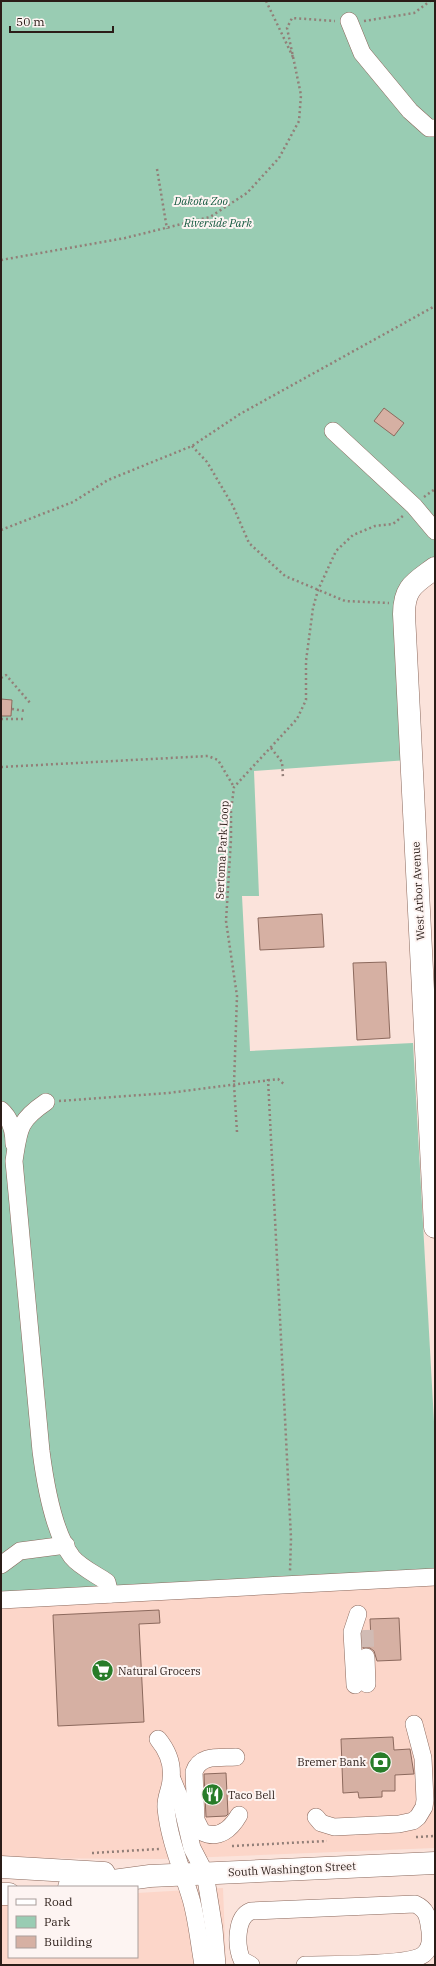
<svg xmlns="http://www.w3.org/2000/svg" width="436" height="1966" font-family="'IBM Plex Serif',serif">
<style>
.built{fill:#fcd6c9}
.green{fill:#99ccb3}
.building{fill:#d6b0a3;stroke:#8c695d}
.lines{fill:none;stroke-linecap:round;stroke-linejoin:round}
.minor-tunnel{stroke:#d1bbb4;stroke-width:17;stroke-dasharray:17 8;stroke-linecap:butt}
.minor-casing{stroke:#8a685c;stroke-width:18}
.major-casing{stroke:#8a685c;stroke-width:23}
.path{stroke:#927f78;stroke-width:2.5;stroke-dasharray:2 3;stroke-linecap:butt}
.minor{stroke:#fff;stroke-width:17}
.major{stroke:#fff;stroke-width:22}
.labels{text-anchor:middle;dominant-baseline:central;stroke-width:4;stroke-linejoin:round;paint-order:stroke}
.park-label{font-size:11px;font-style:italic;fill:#12583e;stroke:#fdf4f2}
.street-label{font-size:11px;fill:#2b1d18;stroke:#fdf4f2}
.poi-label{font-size:11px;fill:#2b1d18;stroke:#fdf4f2;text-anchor:start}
</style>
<rect width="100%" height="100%" fill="#fbe3db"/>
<g class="built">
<path d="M435 1582V1848L162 1859 1 1858V1604Z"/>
<path d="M223 1888 226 1965H1V1901H9V1957H137V1893Z"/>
</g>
<path class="green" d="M1 1H435V577L406 594 408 760 254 771 259 896H242L250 1051 413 1043 435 1440V1582L1 1604Z"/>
<g class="building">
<path d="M384 408 404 423 394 436 374 421Z"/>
<path d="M1 699 12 700 11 716H1Z"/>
<path d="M322 914 324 947 260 950 258 918Z"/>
<path d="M386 962 390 1038 357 1040 353 963Z"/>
<path d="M159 1610 160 1623 139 1624 144 1722 58 1726 53 1615Z"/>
<path d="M399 1618 401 1660 377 1661 374 1651 370 1648H363L362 1640H371L370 1619Z"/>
<path d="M393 1737 394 1750 410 1749 414 1774 395 1775V1791H382V1797L359 1798 358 1792 343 1793 341 1739Z"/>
<path d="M226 1773 228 1814 226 1816 206 1817 204 1774Z"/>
</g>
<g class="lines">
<path class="minor-tunnel" d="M365 1630 366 1657"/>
<defs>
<g id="minor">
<path d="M349 21 362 53 410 111 429 128H435"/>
<path d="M333 431 414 506 435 531"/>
<path d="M46 1102C18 1121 19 1129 14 1161L41 1451C45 1482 53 1532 72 1557 80 1567 97 1575 107 1582L110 1594"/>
<path d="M1 1110C11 1119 14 1131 14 1144"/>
<path d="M1 1565 20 1551 66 1545"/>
<path d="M1 1600 435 1577"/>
<path d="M366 1657 367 1684"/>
<path d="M355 1685 352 1632 358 1614"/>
<path d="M158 1739C167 1750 173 1764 171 1779 171 1789 165 1797 166 1808 169 1840 182 1869 191 1899 197 1920 199 1943 203 1965"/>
<path d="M236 1757C219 1758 200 1754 194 1772L196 1820 202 1832C219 1840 231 1829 239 1815"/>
<path d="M172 1779 181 1801 192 1848 205 1873 214 1929 217 1965"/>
<path d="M316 1817 321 1823 334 1827 399 1824 413 1821 418 1817 424 1807 425 1800 423 1758 414 1724"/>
<path d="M251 1965 242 1960C236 1947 235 1917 251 1911L415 1904C428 1910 428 1918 430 1931 431 1939 431 1948 424 1954 411 1966 328 1964 305 1965"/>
</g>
<g id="major">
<path d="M435 568C415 583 404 587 404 614L435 1227"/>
<path d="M1 1867 104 1873"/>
<path d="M69 1887 150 1876 435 1863"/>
<path d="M1 1894H9"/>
</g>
</defs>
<use href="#minor" class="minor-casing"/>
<use href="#major" class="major-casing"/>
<g class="path">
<path d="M266 1 293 57"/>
<path d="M364 21 414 13 430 1"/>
<path d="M157 169 167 229"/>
<path d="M1 260 125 238 210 217 247 193 279 158 299 121 301 95 287 28 292 18 335 21"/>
<path d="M192 446 207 462 233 506 249 543 285 576 345 601 389 603"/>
<path d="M424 497 435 489"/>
<path d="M1 530 73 502 108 480 192 446 240 414 435 306"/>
<path d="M1 678 6 675 31 704"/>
<path d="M12 709 25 711"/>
<path d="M1 719H25"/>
<path d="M271 748 282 762 283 778"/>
<path d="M1 767 208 756 218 760 234 787"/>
<path d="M268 1079 291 1538 290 1571"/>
<path d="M59 1101 168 1093 278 1079 285 1085"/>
<path d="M237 1132 234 1085 237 996 226 921 231 839V811L234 787 297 719 306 700V661L313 608 318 590 336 551 353 535 375 526 393 524 404 515"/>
<path d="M416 1837 435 1836"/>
<path d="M232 1846 327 1841"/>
<path d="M92 1853 159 1849"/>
</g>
<use href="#minor" class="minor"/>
<use href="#major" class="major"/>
</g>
<defs>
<symbol id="supermarket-disc" viewBox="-11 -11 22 22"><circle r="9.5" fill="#287c29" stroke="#fdf4f2"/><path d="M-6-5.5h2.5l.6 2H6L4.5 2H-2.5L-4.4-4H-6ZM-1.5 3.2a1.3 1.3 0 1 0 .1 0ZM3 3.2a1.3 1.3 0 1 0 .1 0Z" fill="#fff"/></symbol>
<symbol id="bank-disc" viewBox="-11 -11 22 22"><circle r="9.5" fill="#287c29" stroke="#fdf4f2"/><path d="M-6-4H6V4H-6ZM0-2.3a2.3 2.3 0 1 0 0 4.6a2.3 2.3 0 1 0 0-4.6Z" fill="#fff"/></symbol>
<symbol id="restaurant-disc" viewBox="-11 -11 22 22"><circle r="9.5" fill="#287c29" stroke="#fdf4f2"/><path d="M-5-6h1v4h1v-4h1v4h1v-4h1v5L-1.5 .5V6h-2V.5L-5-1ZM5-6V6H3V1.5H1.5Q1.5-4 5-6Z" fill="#fff"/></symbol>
</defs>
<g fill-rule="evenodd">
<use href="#supermarket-disc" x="90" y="1658" width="25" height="25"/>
<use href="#bank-disc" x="368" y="1750" width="25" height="25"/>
<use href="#restaurant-disc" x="200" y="1782" width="25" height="25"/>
</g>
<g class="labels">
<g class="park-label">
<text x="201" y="201">Dakota Zoo</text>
<text x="218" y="223">Riverside Park</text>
</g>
<g class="street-label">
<text transform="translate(222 850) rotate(-87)">Sertoma Park Loop</text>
<text transform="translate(418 891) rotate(-93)">West Arbor Avenue</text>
<text transform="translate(292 1869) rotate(-3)">South Washington Street</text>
</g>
<g class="poi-label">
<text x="118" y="1671">Natural Grocers</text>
<text x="366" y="1762" text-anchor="end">Bremer Bank</text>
<text x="228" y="1795">Taco Bell</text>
</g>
</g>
<rect width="436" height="1966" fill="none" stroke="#2b1d18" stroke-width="4"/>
<rect x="8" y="1886" width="130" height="72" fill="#fdf4f2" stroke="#a99e9b"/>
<rect x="16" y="1899" width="20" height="6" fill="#ffffff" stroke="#a99e9b"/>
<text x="44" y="1906" font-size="12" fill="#2b1d18">Road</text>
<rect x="16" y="1916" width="20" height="12" fill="#99ccb3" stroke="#a99e9b"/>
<text x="44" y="1926" font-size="12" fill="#2b1d18">Park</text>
<rect x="16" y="1936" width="20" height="12" fill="#d6b0a3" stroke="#a99e9b"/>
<text x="44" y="1946" font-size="12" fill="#2b1d18">Building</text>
<path d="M10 26v6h103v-6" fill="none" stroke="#2b1d18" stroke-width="2"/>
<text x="16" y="26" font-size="12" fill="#2b1d18" stroke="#fdf4f2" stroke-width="3" paint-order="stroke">50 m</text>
</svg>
